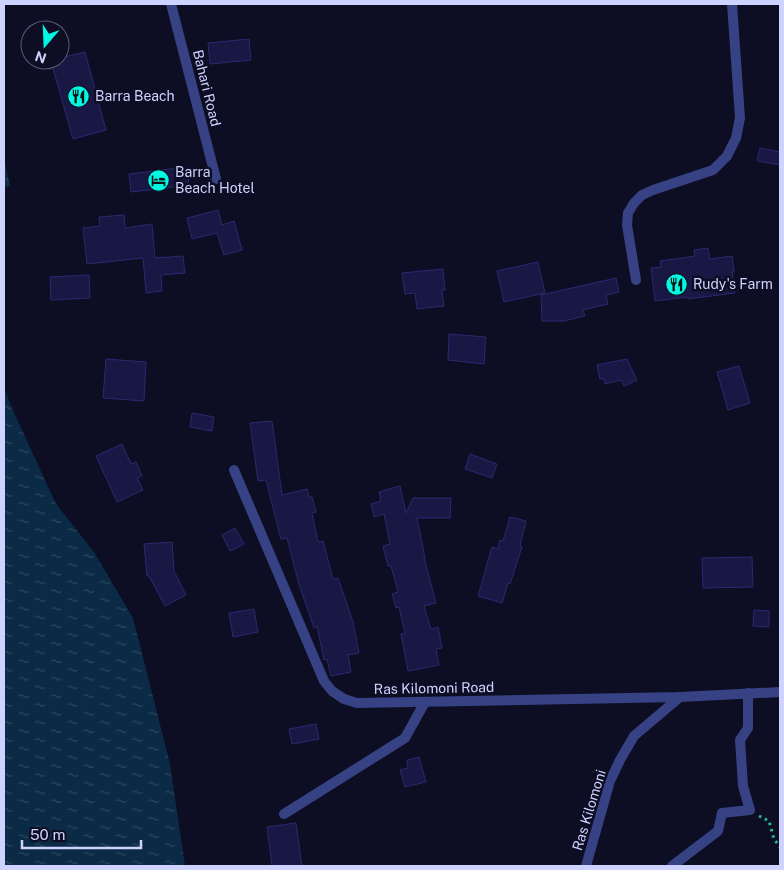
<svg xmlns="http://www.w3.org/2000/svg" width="784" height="870" font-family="'Public Sans',sans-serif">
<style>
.water{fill:url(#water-ripples)}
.building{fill:#191844;stroke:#2a2971}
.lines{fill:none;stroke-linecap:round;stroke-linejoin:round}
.path{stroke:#2ab894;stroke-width:3;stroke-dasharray:2.5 4;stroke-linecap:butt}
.lane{stroke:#364283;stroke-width:10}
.street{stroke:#364283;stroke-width:10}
.labels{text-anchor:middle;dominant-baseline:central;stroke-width:5;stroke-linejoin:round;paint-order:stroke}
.street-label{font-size:14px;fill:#ced2ff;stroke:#0d0d23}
.poi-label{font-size:14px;fill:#ced2ff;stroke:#0d0d23;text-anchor:start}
</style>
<defs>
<pattern id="water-ripples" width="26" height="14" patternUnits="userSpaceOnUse" patternTransform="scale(1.25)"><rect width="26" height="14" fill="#0a2a45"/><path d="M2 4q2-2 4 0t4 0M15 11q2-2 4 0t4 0" fill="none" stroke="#2c4861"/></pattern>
</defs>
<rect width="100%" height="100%" fill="#0d0d23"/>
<g class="water">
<path d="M4 159 10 186 4 187Z"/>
<path d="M4 387 10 404 56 504 94 552 133 618 170 764 185 866H4Z"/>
</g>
<g class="building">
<path d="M249 39 251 60 210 64 208 43Z"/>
<path d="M85 52 106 130 73 139 51 61 60 60V58Z"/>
<path d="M760 148 780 152V165L757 161Z"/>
<path d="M187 167 189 185 131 192 129 174Z"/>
<path d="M218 210 222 225 234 221 242 250 224 255 217 233 192 239 187 218Z"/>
<path d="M124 215 125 228 152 224 155 258 183 256 185 273 161 275 162 291 146 293 143 258 87 264 83 228 100 226 99 217Z"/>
<path d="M708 248 710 259 732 256 734 272H732L735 293 688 299V297L655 301 651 268 661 267 660 261 695 256 694 250Z"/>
<path d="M538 262 545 293 504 302 497 271Z"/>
<path d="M443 269 445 290H442L444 306 417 309 415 293 405 294 402 273Z"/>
<path d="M89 275 90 298 51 300 50 277Z"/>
<path d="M616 278 619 292 606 295 608 304 583 310 585 316 564 321H542L541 295Z"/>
<path d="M449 334 486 337 484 364 448 360Z"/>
<path d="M106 359 146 362 144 401 103 398Z"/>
<path d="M627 359 637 380 624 386 621 380 605 384 604 379H600L597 365Z"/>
<path d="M739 366 750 403 728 410 717 372Z"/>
<path d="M192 413 214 417 212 431 190 427Z"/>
<path d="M272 421 282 495 307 489 309 497H312L316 512 312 513 318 542 323 541 333 579 338 578 353 622 359 653 348 655 351 672 331 676 327 659 324 660 317 626 314 628 298 581 287 538 281 539 266 480 258 481 250 423Z"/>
<path d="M122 444 131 464 136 462 142 476 137 478 143 490 117 502 96 456Z"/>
<path d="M470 454 497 464 492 478 465 469Z"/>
<path d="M400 486 406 513 413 498H451L450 518H417L425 558H424L436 603 424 606 431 629 438 627 442 648 436 649 439 665 408 671 401 634 405 633 399 607 396 608 392 594 398 592 391 566H388L383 546 390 544 384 514 374 517 371 504 381 501 379 492Z"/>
<path d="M510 517 526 521 520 546 522 547 510 584 508 583 502 603 478 596 492 547 498 549 500 540 503 541Z"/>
<path d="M235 528 244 544 230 551 222 535Z"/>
<path d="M172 542 174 571 186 595 165 606 149 576H147L144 544Z"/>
<path d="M752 557 753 587 703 588 702 558Z"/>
<path d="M254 609 258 632 233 637 229 613Z"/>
<path d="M754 610 769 611V627L753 626Z"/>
<path d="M316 724 319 739 292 744 289 729Z"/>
<path d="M419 757 426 782 405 787 400 770 408 768 407 760Z"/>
<path d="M296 823 302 866H272L267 827Z"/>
</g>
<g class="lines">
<path class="path" d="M759 816 769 821 774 839 780 847"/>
<path class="lane" d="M284 814 405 738 425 702"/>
<g class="street">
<path d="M171 4 216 179"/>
<path d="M636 280 627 225 628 213 634 203 642 195 653 190 713 170 727 156 736 138 740 118 732 4"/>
<path d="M234 470 324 681 332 691 344 699 357 703 680 697 780 692"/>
<path d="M586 866 610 781 620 760 634 736 680 697"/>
<path d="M672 866 718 831 722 813 750 810 743 786 740 740 748 728V693"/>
</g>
</g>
<defs>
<symbol id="restaurant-disc" viewBox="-11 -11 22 22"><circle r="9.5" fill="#00f9e3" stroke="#0d0d23"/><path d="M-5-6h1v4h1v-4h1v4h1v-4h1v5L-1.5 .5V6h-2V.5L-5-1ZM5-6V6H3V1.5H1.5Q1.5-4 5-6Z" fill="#111"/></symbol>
<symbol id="hotel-disc" viewBox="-11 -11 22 22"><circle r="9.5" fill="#00f9e3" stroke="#0d0d23"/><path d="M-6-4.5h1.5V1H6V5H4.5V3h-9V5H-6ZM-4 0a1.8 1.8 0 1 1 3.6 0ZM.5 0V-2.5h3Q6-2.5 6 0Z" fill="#111"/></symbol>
</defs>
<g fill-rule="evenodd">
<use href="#restaurant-disc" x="66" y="84" width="25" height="25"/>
<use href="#hotel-disc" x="146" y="168" width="25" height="25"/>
<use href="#restaurant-disc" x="664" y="272" width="25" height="25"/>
</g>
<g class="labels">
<g class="street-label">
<text transform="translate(207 88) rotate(76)">Bahari Road</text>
<text transform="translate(434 688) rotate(-1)">Ras Kilomoni Road</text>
<text transform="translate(589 810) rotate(-73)">Ras Kilomoni</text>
</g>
<g class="poi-label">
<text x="95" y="96">Barra Beach</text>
<text x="175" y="172">Barra<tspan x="175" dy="16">Beach Hotel</tspan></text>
<text x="693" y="284">Rudy's Farm</text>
</g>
</g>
<rect width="784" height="870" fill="none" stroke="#ced2ff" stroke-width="10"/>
<g transform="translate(45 45) rotate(199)"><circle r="24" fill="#0d0d23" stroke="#5a5c7b"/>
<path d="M0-4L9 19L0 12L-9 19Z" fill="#00f9e3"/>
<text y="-8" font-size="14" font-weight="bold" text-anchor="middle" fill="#ced2ff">N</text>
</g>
<path d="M22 840v8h119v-8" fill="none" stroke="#ced2ff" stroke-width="2.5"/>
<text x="30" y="840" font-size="15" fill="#ced2ff" stroke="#0d0d23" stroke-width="4" paint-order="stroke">50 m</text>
</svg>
